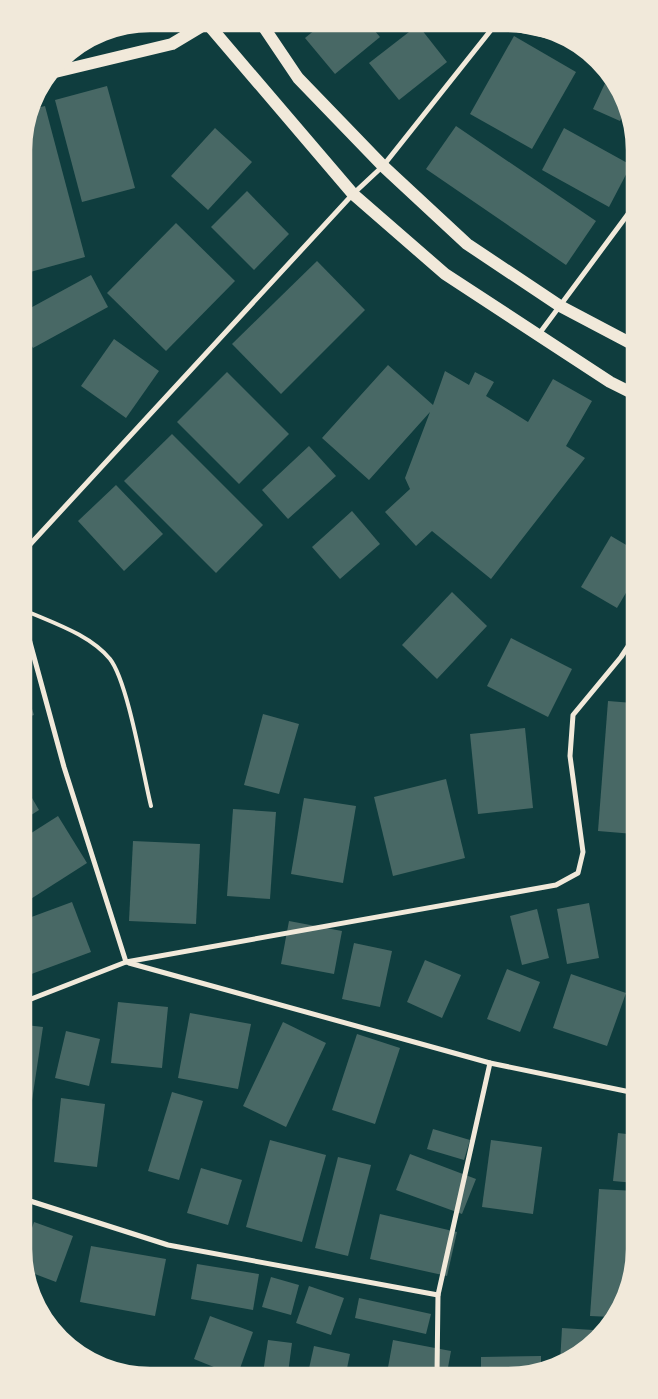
<svg xmlns="http://www.w3.org/2000/svg" width="658" height="1399" font-family="'Sofia Sans Condensed',sans-serif">
<style>
.building{fill:#486865}
.lines{fill:none;stroke-linecap:round;stroke-linejoin:round}
.service{stroke:#f1e9da;stroke-width:4}
.minor{stroke:#f1e9da;stroke-width:5}
.primary{stroke:#f1e9da;stroke-width:12}
.rim{fill:none;stroke:#f1e9da;stroke-width:2.5}
</style>
<rect width="100%" height="100%" fill="#0f3d3e"/>
<g class="building">
<path d="M322 24H369L380 37 335 74 305 38Z"/>
<path d="M418 25 447 62 399 100 369 63Z"/>
<path d="M514 36 576 72 532 149 470 114Z"/>
<path d="M607 79 626 109 620 121 593 109Z"/>
<path d="M107 86 135 188 82 202 55 100Z"/>
<path d="M45 106 85 257 23 274V142L32 109Z"/>
<path d="M456 126 596 221 566 265 426 169Z"/>
<path d="M215 128 252 162 208 210 171 176Z"/>
<path d="M564 128 631 165 609 207 542 170Z"/>
<path d="M247 191 289 234 254 270 211 227Z"/>
<path d="M176 223 235 281 166 351 107 293Z"/>
<path d="M317 261 365 310 281 394 232 344Z"/>
<path d="M91 275 108 307 33 348 23 330V312Z"/>
<path d="M114 339 159 371 126 418 81 386Z"/>
<path d="M388 365 433 405 445 371 469 385 475 372 494 382 486 396 528 422 553 379 592 401 566 446 585 458 491 579 432 531 416 546 385 512 410 489 405 478 430 412 369 480 322 438Z"/>
<path d="M227 372 289 434 239 484 177 422Z"/>
<path d="M172 434 263 525 216 573 124 481Z"/>
<path d="M309 446 336 476 288 519 262 490Z"/>
<path d="M116 485 163 534 124 571 78 521Z"/>
<path d="M352 511 380 544 340 579 312 547Z"/>
<path d="M611 536 633 549V581L617 608 581 587Z"/>
<path d="M452 592 487 626 437 679 402 645Z"/>
<path d="M511 638 572 669 548 717 487 686Z"/>
<path d="M25 687 34 715 25 718Z"/>
<path d="M608 701 633 703 634 834 598 831Z"/>
<path d="M263 714 299 724 279 794 244 785Z"/>
<path d="M525 728 533 808 478 814 470 734Z"/>
<path d="M446 779 465 858 393 876 374 797Z"/>
<path d="M25 786 39 810 25 819Z"/>
<path d="M304 798 356 806 343 883 291 874Z"/>
<path d="M233 809 276 812 270 899 227 896Z"/>
<path d="M58 816 87 863 26 902 25 837Z"/>
<path d="M133 841 200 844 196 924 129 921Z"/>
<path d="M72 902 91 952 26 976V919Z"/>
<path d="M589 903 599 958 567 964 557 909Z"/>
<path d="M537 909 549 958 522 965 510 916Z"/>
<path d="M289 921 342 931 334 974 281 964Z"/>
<path d="M354 943 392 951 380 1007 342 999Z"/>
<path d="M425 960 461 975 442 1018 407 1002Z"/>
<path d="M507 969 540 982 520 1032 487 1019Z"/>
<path d="M571 974 626 993 607 1046 553 1028Z"/>
<path d="M118 1002 168 1007 162 1068 111 1063Z"/>
<path d="M190 1013 251 1024 238 1089 178 1078Z"/>
<path d="M283 1022 326 1043 286 1127 243 1106Z"/>
<path d="M26 1025 43 1027 27 1134H26Z"/>
<path d="M66 1031 100 1039 89 1086 55 1078Z"/>
<path d="M357 1034 400 1048 375 1124 332 1110Z"/>
<path d="M634 1038V1061L629 1060Z"/>
<path d="M172 1092 203 1101 179 1180 148 1171Z"/>
<path d="M61 1098 105 1104 97 1167 54 1162Z"/>
<path d="M433 1129 470 1140 464 1160 427 1149Z"/>
<path d="M618 1133 635 1135V1183L613 1181Z"/>
<path d="M270 1140 326 1155 302 1242 246 1227Z"/>
<path d="M491 1140 542 1147 533 1214 482 1207Z"/>
<path d="M410 1154 476 1179 462 1214 396 1190Z"/>
<path d="M338 1157 371 1165 348 1256 315 1248Z"/>
<path d="M201 1168 242 1180 228 1225 187 1213Z"/>
<path d="M599 1189 635 1191V1257L612 1317 590 1316Z"/>
<path d="M380 1214 457 1232 447 1276 370 1259Z"/>
<path d="M34 1222 73 1236 56 1282 27 1271V1243Z"/>
<path d="M91 1246 166 1259 155 1316 80 1302Z"/>
<path d="M197 1264 259 1274 253 1310 191 1299Z"/>
<path d="M271 1277 299 1285 291 1315 262 1307Z"/>
<path d="M309 1286 344 1298 331 1335 296 1323Z"/>
<path d="M359 1298 431 1314 426 1334 355 1318Z"/>
<path d="M210 1316 253 1332 238 1374H231L194 1359Z"/>
<path d="M562 1328 593 1330V1342L579 1355 560 1363Z"/>
<path d="M268 1340 292 1343 288 1373H263Z"/>
<path d="M393 1340 451 1351 447 1373H387Z"/>
<path d="M314 1346 350 1354 346 1373H308Z"/>
<path d="M541 1356V1372H481V1357Z"/>
</g>
<g class="lines">
<path class="service" d="M24 610C53 623 89 634 110 659 128 682 143 774 151 806"/>
<g class="minor">
<path d="M495 25 562 39"/>
<path d="M539 334 631 210"/>
<path d="M24 551 353 194 383 166 495 25"/>
<path d="M25 624 64 767 126 962"/>
<path d="M129 963 490 1063 635 1093"/>
<path d="M26 1001 126 962 556 885 578 873 583 852 570 756 573 715 621 657 633 639"/>
<path d="M27 1200 168 1245 438 1295"/>
<path d="M437 1373 438 1295 490 1063"/>
</g>
<g class="primary">
<path d="M207 23 353 194 445 274 610 382 632 393"/>
<path d="M261 23 298 78 383 166 467 244 560 306 632 344"/>
<path d="M51 73 172 44 207 23"/>
</g>
</g>
<path d="M0 0H658V1399H0ZM150 31H508A119 119 0 0 1 627 150V1249A119 119 0 0 1 508 1368H150A119 119 0 0 1 31 1249V150A119 119 0 0 1 150 31Z" fill="#f1e9da" fill-rule="evenodd"/>
<path class="rim" d="M150 31H508A119 119 0 0 1 627 150V1249A119 119 0 0 1 508 1368H150A119 119 0 0 1 31 1249V150A119 119 0 0 1 150 31Z"/>
</svg>
